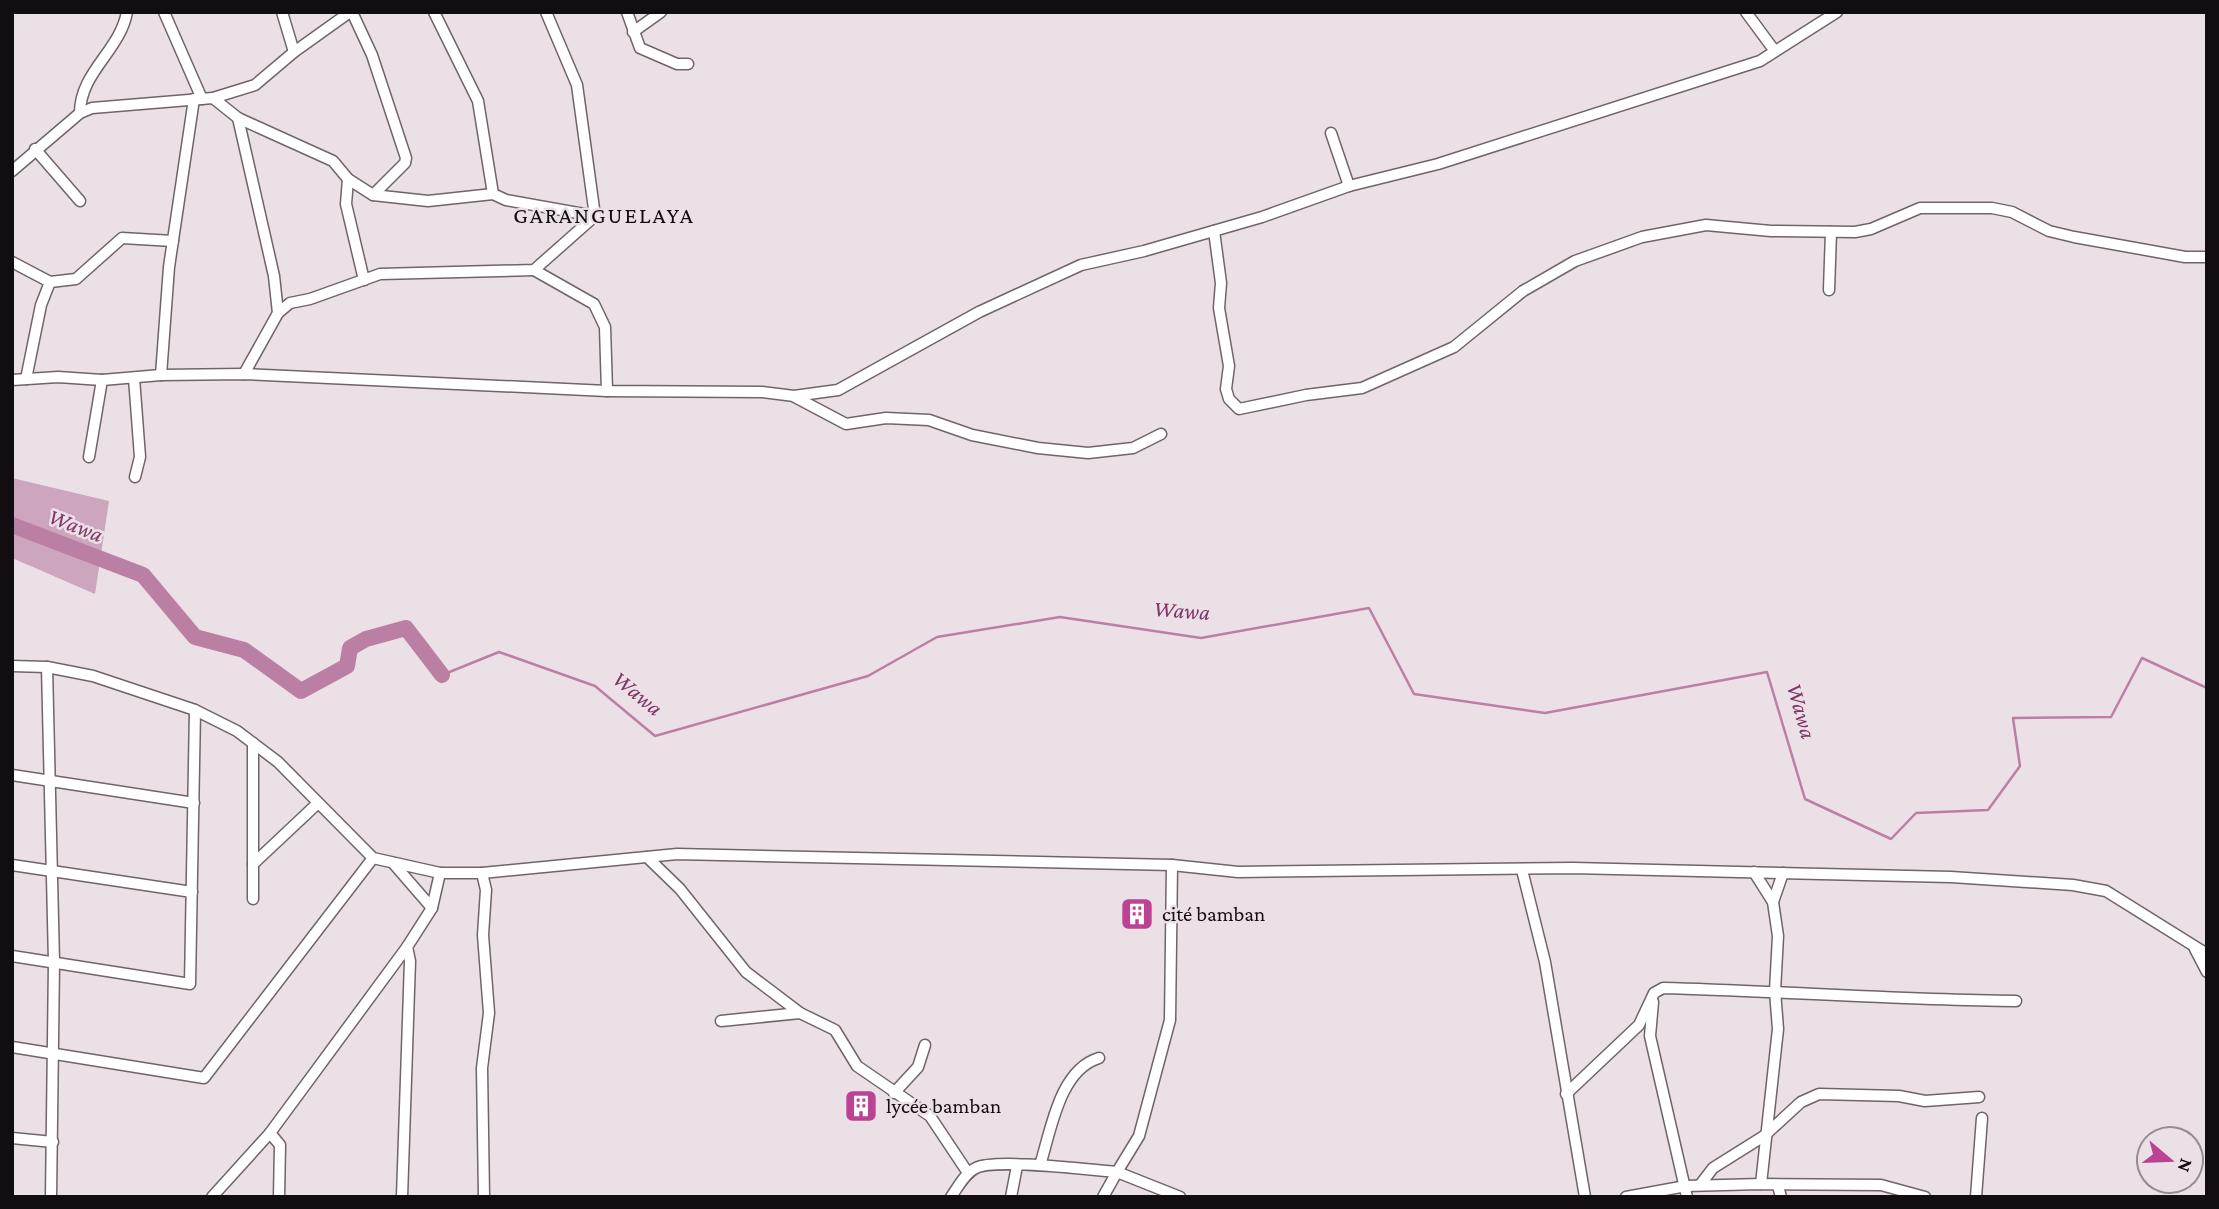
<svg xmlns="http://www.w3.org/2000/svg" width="2219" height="1209" font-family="'Crimson Pro',serif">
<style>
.green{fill:#cda5bc}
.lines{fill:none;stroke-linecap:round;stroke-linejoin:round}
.stream{stroke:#bc7fa4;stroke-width:2.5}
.river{stroke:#bc7fa4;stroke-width:16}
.minor-casing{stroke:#6f646a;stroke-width:13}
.minor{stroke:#fff;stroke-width:10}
.labels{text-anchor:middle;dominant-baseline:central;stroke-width:5;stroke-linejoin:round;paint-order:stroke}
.poi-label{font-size:21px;fill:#110d10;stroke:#ece0e7;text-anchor:start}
.neighbourhood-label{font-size:23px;letter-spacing:2px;fill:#110d10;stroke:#ece0e7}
.water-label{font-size:23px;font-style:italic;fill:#803667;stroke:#ece0e7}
</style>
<rect width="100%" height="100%" fill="#ece0e7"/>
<path class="green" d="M12 478 109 501 95 594 12 558Z"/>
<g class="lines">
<path class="stream" d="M442 675 499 652 595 686 655 736 868 676 937 637 1060 617 1201 638 1369 608 1414 694 1545 713 1767 672 1805 799 1891 839 1916 813 1988 810 2020 766 2013 718 2111 717 2142 658 2207 688"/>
<path class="river" d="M12 525 143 575 195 637 244 650 301 691 347 666 350 648 366 639 406 628 442 675"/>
<defs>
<g id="minor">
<path d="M164 12 202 99"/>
<path d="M282 12 294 52"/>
<path d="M352 12 372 55 406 158 405 163 373 195"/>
<path d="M627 12 640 48 677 64H688"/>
<path d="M1746 12 1774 50"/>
<path d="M633 32 661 12"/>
<path d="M213 98 238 118 274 276 278 313 244 374"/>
<path d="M80 113C80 72 120 51 127 12"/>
<path d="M238 118 333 161 348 179 373 195 428 201 493 194 478 101 434 12"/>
<path d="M1331 133 1349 186"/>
<path d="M35 149 80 201"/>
<path d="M12 171 80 113 92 108 213 98 255 85 294 52 350 12"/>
<path d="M348 179 346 204 364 280"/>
<path d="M493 194 506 200 595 216"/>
<path d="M1214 231 1221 283 1219 308 1229 366 1226 389 1229 399 1239 409 1306 395 1362 388 1454 347 1523 291 1575 261 1642 237 1706 225 1771 231 1855 232 1871 229 1920 208H1992L2012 212 2049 231 2074 237 2185 257H2207"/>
<path d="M12 262 50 282 76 279 122 238 173 241"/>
<path d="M534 270 594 304 605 327 607 391"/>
<path d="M1829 290 1831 232"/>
<path d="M278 313 290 303 310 299 380 274 534 270 595 216 577 85 546 12"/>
<path d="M161 375 169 267 194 99"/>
<path d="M134 378 140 457 135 477"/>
<path d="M26 379 41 305 50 282"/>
<path d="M12 380 58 377 102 380 161 375 244 374 607 391 762 392 794 396 838 390 979 312 1081 265 1144 251 1262 217 1349 186 1438 164 1760 61 1837 12"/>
<path d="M795 397 846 424 886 418 929 420 972 435 1038 448 1088 453 1133 448 1161 434"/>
<path d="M89 457 102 380"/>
<path d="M12 666 47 667 93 676 195 710 237 731 278 762 373 858 440 873H482L677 854 1172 865 1238 872 1573 868 1951 877 2073 885 2106 891 2207 954"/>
<path d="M47 667 54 962 51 1197"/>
<path d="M253 743V899"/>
<path d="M12 775 194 803"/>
<path d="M647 857 680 889 746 972 800 1013 835 1030 857 1066 930 1116 968 1173"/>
<path d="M393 863 432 908"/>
<path d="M253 864 318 803"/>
<path d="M12 865 192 892"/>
<path d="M1522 870 1545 962 1585 1197"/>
<path d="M1754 872 1773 902 1778 936 1775 991 1778 1029 1761 1184"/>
<path d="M482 873 486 890 483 935 489 1013 482 1068 484 1197"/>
<path d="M1773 902 1783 873"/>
<path d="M2195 949 2207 972"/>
<path d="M12 956 190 984 195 710"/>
<path d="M1653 1002 1650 1036 1687 1197"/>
<path d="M721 1021 800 1013"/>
<path d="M12 1047 204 1078 373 858"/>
<path d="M894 1093 918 1067 925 1045"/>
<path d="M1566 1094 1639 1025 1654 993 1663 988C1781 991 1898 1000 2016 1001"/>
<path d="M270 1133 280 1145 279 1197"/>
<path d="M12 1138 53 1142"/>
<path d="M1040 1165C1051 1131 1059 1070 1099 1058"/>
<path d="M1700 1185 1713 1168 1764 1136 1801 1102 1819 1094 1899 1096 1925 1101 1979 1097"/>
<path d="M1778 1186 1781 1197"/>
<path d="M212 1197 270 1133 407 947 432 908 440 873"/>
<path d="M402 1197 410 961 407 947"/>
<path d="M951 1197C958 1187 965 1173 976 1168 995 1158 1090 1170 1117 1172L1139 1136 1170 1020 1172 865"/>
<path d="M1011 1197 1017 1166"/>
<path d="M1103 1197 1117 1172 1180 1197"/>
<path d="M1626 1197 1686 1186 1761 1184 1881 1185 1925 1197"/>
<path d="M1976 1197 1982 1118"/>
</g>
</defs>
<use href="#minor" class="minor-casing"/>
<use href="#minor" class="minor"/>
</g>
<defs>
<symbol id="building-square" viewBox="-11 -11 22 22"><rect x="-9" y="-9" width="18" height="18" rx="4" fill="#bc4294" stroke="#ece0e7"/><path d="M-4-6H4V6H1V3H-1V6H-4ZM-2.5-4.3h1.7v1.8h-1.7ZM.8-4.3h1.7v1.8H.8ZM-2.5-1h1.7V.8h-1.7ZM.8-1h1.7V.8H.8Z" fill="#fff"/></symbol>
</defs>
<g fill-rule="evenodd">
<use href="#building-square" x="1118" y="895" width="38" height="38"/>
<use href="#building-square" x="842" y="1087" width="38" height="38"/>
</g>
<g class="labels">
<g class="poi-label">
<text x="1162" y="914">cité bamban</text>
<text x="886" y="1106">lycée bamban</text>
</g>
<g class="neighbourhood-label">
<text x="604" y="215">GARANGUELAYA</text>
</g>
<g class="water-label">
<text transform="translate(76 525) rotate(21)">Wawa</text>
<text transform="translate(1182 610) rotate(4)">Wawa</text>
<text transform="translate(638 693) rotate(39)">Wawa</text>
<text transform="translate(1802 711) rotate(74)">Wawa</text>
</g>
</g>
<rect width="2219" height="1209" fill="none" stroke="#110d10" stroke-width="28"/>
<g transform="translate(2170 1160) rotate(109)"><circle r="33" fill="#ece0e7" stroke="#948c91" stroke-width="2"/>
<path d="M0-5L12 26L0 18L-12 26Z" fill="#bc4294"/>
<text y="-10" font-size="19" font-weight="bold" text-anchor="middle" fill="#110d10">N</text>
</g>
</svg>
